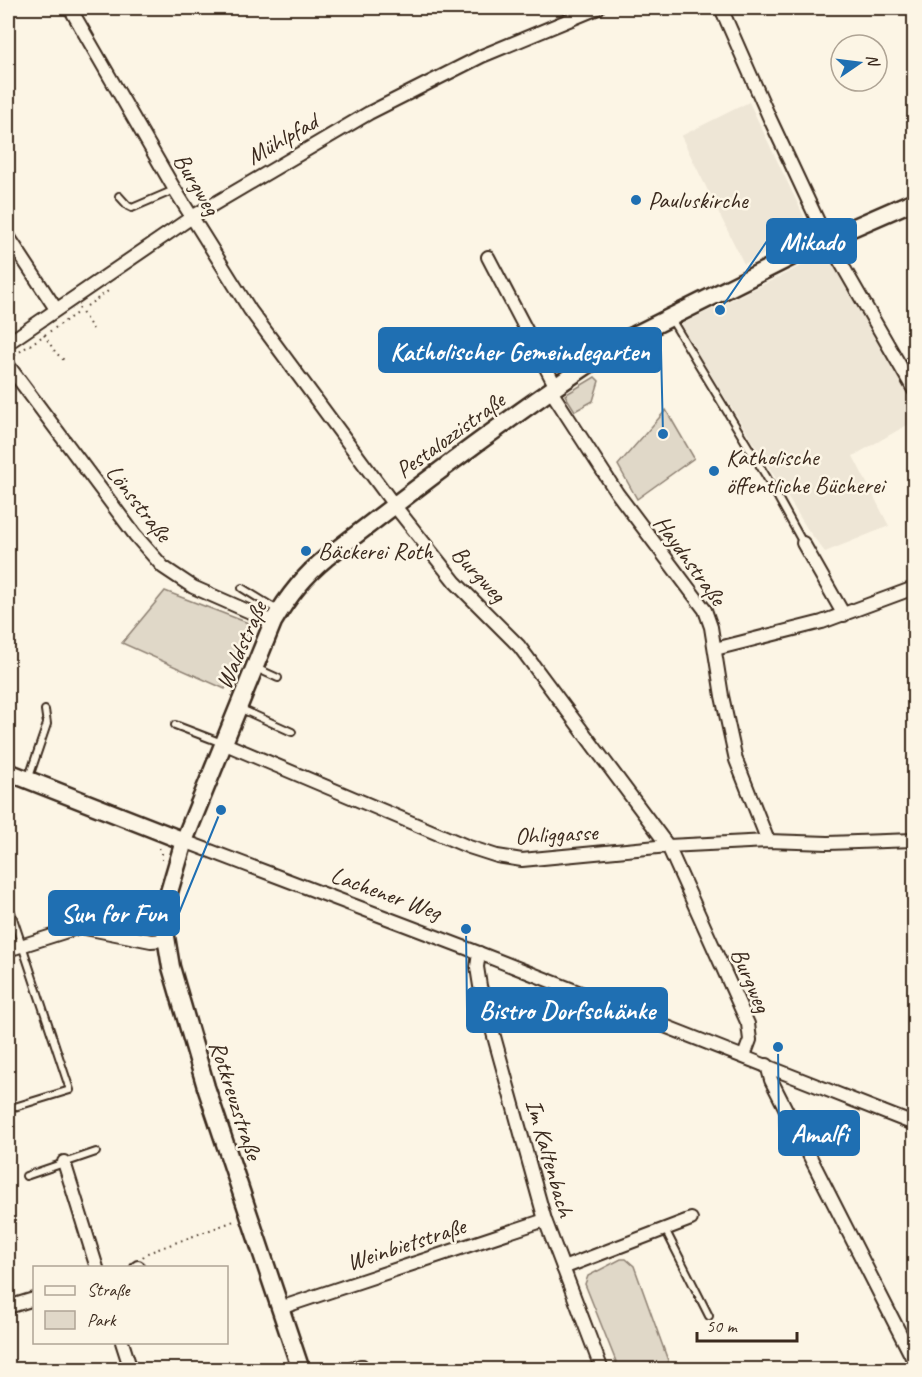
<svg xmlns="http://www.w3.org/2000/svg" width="922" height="1377" font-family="Caveat,sans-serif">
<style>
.built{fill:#eee6d6}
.green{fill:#e0d8c8;stroke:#8e8173;stroke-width:1.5}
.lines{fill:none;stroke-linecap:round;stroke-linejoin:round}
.service-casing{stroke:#3b2a1e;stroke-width:10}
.minor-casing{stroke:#3b2a1e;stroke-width:16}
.secondary-casing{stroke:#3b2a1e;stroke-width:21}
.path{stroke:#3b2a1e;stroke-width:2;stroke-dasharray:1.5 4.5;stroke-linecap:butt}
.service{stroke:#fcf5e5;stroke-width:6}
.minor{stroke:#fcf5e5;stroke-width:12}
.secondary{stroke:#fcf5e5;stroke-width:16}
.poi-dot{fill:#1f6fb2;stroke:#fcf5e5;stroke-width:2}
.labels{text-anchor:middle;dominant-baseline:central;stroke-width:5;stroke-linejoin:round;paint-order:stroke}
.street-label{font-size:24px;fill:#3b2a1e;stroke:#fcf5e5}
.poi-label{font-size:24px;fill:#3b2a1e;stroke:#fcf5e5;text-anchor:start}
.leader{fill:none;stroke:#1f6fb2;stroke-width:2}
.callout-dot{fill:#1f6fb2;stroke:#fcf5e5;stroke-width:2}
.callout{fill:#1f6fb2;stroke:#1f6fb2;stroke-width:2}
.callout-label{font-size:26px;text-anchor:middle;font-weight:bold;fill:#fff}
</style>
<rect width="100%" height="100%" fill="#fcf5e5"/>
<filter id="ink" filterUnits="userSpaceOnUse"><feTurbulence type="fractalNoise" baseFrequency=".0167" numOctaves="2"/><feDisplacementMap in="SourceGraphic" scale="12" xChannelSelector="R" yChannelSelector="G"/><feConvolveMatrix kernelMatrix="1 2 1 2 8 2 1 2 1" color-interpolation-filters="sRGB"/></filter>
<g filter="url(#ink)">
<g class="built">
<path d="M749 102 808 225 805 234 744 264 681 136Z"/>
<path d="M830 252 914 401V421L853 456 889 526 825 552 808 530 680 325Z"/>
</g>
<g class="green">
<path d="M595 377 599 381 593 401 575 411 565 395Z"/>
<path d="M666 410 694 458 637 499 618 465Z"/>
<path d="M165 591 251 624 225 689 122 643Z"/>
<path d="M621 1259H626L634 1266 671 1369H619L585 1284 588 1276Z"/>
</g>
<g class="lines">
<defs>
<g id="service">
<path d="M119 196 128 206 132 208 174 190"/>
<path d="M671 319 766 476 803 543"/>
<path d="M242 588 279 611"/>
<path d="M256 668 278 678"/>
<path d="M239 708 292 732"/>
<path d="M175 725 222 743"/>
<path d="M28 780 47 724 45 710"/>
<path d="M8 903 70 1090 8 1109"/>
<path d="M26 1176 96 1152"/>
<path d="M665 1229 709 1316"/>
<path d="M340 1370 360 1363H363L365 1370"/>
</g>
<g id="minor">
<path d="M70 8 175 190 250 310 394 505 455 582 519 646 668 846 748 1024 750 1040 744 1056"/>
<path d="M721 8 770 119 822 230 914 390"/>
<path d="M8 236 56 309"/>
<path d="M488 257 556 387"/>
<path d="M8 343 192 217 369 113 482 56 598 8"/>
<path d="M8 365 135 535 163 567 193 587 273 622"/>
<path d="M551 391 617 493 705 610 711 627 722 696 736 760 768 841"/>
<path d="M803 543 844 615"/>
<path d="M715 649 822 622 914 588"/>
<path d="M223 743 469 847 497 856 522 860 668 846 768 841 828 843 914 840"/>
<path d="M184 841 479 953 914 1124"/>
<path d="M8 950 80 927 151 941 165 940"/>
<path d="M479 953 477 967 480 986 545 1220 602 1370"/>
<path d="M767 1065 771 1080 914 1361"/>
<path d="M64 1162 97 1268"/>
<path d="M137 1268 138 1267"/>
<path d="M563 1268 691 1219"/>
<path d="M8 1307 34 1299"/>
<path d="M280 1308 545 1220"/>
<path d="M122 1342 131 1370"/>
</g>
<g id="secondary">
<path d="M8 772 184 841"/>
<path d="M301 1370 206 1087 171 967 164 925 167 899 184 841 273 622C287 598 304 576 326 558 424 482 523 406 627 339L827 239 914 201"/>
</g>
</defs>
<use href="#service" class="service-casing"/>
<use href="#minor" class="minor-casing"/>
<use href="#secondary" class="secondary-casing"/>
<g class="path">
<path d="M87 306 111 289"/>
<path d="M79 308 93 329"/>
<path d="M44 335 56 353 65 361"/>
<path d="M15 355 77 313"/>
<path d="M159 848 162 852V860"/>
<path d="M143 1257 145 1254 234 1221"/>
</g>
<use href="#service" class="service"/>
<use href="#minor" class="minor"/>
<use href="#secondary" class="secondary"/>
</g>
</g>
<g class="poi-dot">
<circle cx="636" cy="200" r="6"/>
<circle cx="714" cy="471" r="6"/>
<circle cx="306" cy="551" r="6"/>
</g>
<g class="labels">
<g class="street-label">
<text transform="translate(282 139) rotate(-30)">Mühlpfad</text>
<text transform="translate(197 184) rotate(59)">Burgweg</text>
<text transform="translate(450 435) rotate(-36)">Pestalozzistraße</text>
<text transform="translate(139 503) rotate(52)">Lönsstraße</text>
<text transform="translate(690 560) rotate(54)">Haydnstraße</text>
<text transform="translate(479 574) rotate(47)">Burgweg</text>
<text transform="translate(241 645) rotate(-66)">Waldstraße</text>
<text transform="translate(556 834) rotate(-3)">Ohliggasse</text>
<text transform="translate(386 893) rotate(20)">Lachener Weg</text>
<text transform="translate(751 980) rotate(67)">Burgweg</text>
<text transform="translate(236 1100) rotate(72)">Rotkreuzstraße</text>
<text transform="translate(550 1158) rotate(74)">Im Kaltenbach</text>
<text transform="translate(406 1244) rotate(-18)">Weinbietstraße</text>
</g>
<g class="poi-label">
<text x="648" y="200">Pauluskirche</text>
<text x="726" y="457">Katholische<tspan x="726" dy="28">öffentliche Bücherei</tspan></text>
<text x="318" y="551">Bäckerei Roth</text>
</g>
</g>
<path class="leader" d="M720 310L767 241M663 434L661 350M221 810L179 913M466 929L467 1010M778 1047L779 1133"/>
<g class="callout-dot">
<circle cx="720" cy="310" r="6"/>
<circle cx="663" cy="434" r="6"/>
<circle cx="221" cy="810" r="6"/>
<circle cx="466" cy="929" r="6"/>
<circle cx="778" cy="1047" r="6"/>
</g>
<g class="callout">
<rect x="767" y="219" width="89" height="44" rx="6"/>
<rect x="379" y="328" width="282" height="44" rx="6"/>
<rect x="49" y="891" width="130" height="44" rx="6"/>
<rect x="467" y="988" width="200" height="44" rx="6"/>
<rect x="779" y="1111" width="80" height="44" rx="6"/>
</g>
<g class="callout-label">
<text x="812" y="250">Mikado</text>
<text x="520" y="360">Katholischer Gemeindegarten</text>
<text x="114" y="922">Sun for Fun</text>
<text x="567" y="1019">Bistro Dorfschänke</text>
<text x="819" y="1142">Amalfi</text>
</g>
<rect width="922" height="1377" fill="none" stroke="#fcf5e5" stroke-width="30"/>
<rect x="15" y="15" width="892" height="1347" fill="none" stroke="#3b2a1e" stroke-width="2" filter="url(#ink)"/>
<rect x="33" y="1266" width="195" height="78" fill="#fcf5e5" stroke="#afa495" stroke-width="1.5"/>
<rect x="45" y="1286" width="30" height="9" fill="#fcf5e5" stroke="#afa495" stroke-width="1.5"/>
<text x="87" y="1296" font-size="18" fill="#3b2a1e">Straße</text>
<rect x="45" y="1311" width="30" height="18" fill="#e0d8c8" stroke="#afa495" stroke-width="1.5"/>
<text x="87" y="1326" font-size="18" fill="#3b2a1e">Park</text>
<g transform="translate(859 63) rotate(76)"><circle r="28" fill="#fcf5e5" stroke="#afa495" stroke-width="1.5"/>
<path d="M0-4.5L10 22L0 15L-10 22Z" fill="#1f6fb2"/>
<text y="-9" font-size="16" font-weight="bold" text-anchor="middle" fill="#3b2a1e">N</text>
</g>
<path d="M697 1332v9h100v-9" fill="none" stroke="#3b2a1e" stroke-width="3"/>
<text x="706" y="1332" font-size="18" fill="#3b2a1e" stroke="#fcf5e5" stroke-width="4.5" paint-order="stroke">50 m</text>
</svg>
